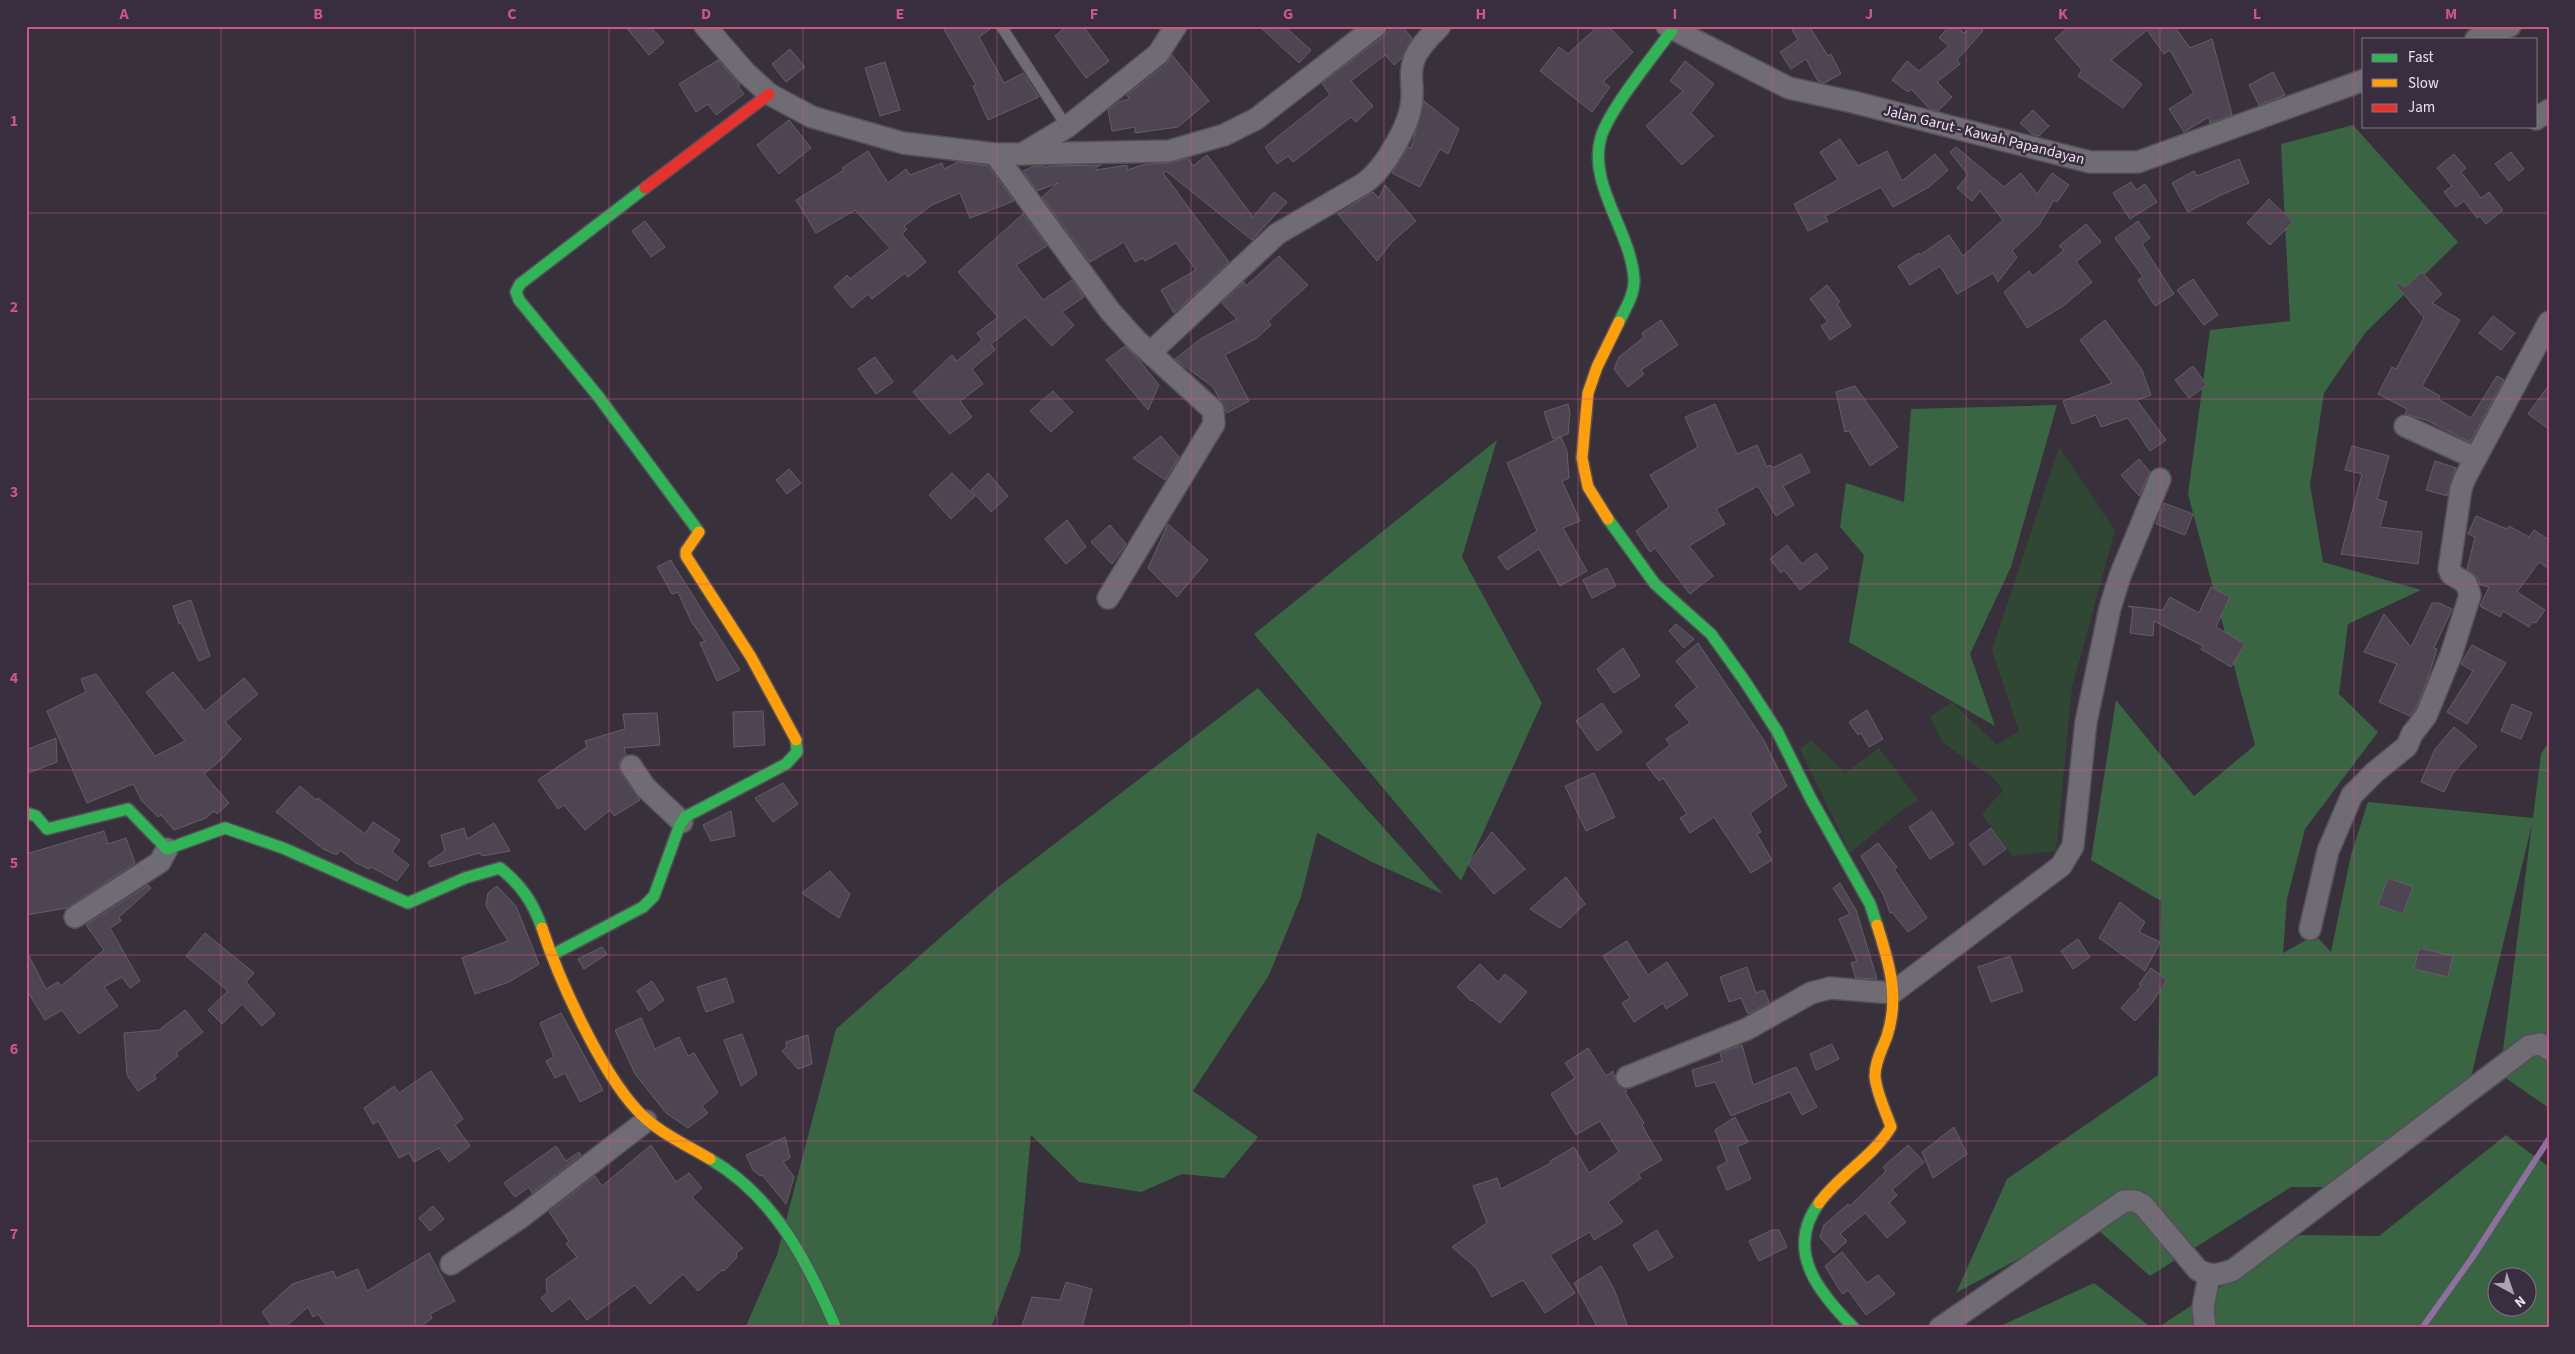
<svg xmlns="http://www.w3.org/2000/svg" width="2575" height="1354" font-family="'Source Sans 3',sans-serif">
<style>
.green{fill:#2f4733}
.forest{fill:#396542;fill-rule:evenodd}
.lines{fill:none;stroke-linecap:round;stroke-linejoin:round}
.stream{stroke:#8e6fa0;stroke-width:6}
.building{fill:#4e4553;stroke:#645e67}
.lane-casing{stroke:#544f58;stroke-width:12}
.street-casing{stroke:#544f58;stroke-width:24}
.fast-casing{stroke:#544f58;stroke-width:14}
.slow-casing{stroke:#544f58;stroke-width:14}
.jam-casing{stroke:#544f58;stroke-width:14}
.lane{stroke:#706c73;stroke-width:10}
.street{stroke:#706c73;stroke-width:21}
.fast{stroke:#30b455;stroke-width:11}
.slow{stroke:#ff9f0a;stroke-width:11}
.jam{stroke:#e5322d;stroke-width:11}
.grid{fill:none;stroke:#ce5588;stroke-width:1;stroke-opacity:0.55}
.labels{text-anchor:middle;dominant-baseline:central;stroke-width:5;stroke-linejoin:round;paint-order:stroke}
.street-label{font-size:15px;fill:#ebe3f0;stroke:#392d40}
.neatline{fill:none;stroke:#ce5588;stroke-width:2}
.grid-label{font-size:16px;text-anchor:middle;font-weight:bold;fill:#ce5588}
</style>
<rect width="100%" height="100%" fill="#38313c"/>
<g class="green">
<path d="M2059 447 2115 530 2072 687 2056 851 2012 856 1982 814 2003 790 1992 777 1943 743 1930 717 1952 702 1997 745 2019 731 1992 650Z"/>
<path d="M1811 740 1845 773 1879 748 1919 801 1902 810 1850 853 1800 749Z"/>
</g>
<g class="forest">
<path d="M2353 125 2458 242 2365 333 2324 393 2310 485 2323 562 2421 590 2348 624 2339 694 2378 732 2305 829 2287 899 2283 953 2315 935 2331 952 2351 855 2368 802 2533 818 2541 754 2549 742V1108L2500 1074 2532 824 2464 1106 2356 1187H2291L2150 1276 2088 1221 1956 1293 2007 1179 2158 1075 2161 901 2091 860 2116 700 2194 796 2255 745 2188 494 2210 330 2290 321 2281 144Z"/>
<path d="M2057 405 2011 567 1970 654 1995 726 1849 642 1864 555 1840 527 1846 483 1904 502 1911 409Z"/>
<path d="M1497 440 1462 557 1542 703 1461 881 1254 634Z"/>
<path d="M1258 688 1443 894 1372 862 1317 833 1301 897 1269 975 1193 1091 1258 1137 1224 1178 1182 1174 1141 1192 1079 1182 1031 1135 1020 1253 991 1328H745L777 1255 836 1029 997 888Z"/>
<path d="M2506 1135 2549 1167V1328H2157L2300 1235 2379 1236ZM2498 1276H2528V1306H2498Z"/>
<path d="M2094 1283 2152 1328H1996Z"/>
</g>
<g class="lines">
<path class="stream" d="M2422 1328 2472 1258 2549 1139"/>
</g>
<g class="building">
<path d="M625 26H650L664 42 649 55Z"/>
<path d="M942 26H994L979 37 1004 83 1023 73 1039 97 988 120 973 86 976 85Z"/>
<path d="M1067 26H1083L1109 61 1086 78 1055 36Z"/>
<path d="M1259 26H1284L1311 50 1299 63Z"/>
<path d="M1393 26H1402L1412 38 1401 59 1394 65 1385 55 1351 81 1373 106 1356 122 1351 117 1293 162 1288 156 1277 164 1265 147 1330 95 1322 83 1384 36Z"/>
<path d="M1598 26H1608L1633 52 1603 82 1610 87 1592 112 1540 71 1559 47 1568 54Z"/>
<path d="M1790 26H1809L1828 56 1831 54 1841 74 1824 83 1818 81 1806 59 1791 69 1780 52 1798 40Z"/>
<path d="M1949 26H1956L1964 33 1972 26H1979L1983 31 1957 60 1960 64 1937 82 1952 97 1938 111 1930 109 1911 89 1908 92 1892 80 1907 61 1919 71 1949 46 1939 38Z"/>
<path d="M2069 26H2174L2190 48 2212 39 2232 115 2210 123 2209 117 2184 132 2169 109 2194 93 2170 50 2164 54 2147 30 2111 60 2142 84 2123 108 2078 76 2082 70 2055 39Z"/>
<path d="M790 49 805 67 786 82 772 64Z"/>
<path d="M1172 55 1209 101 1178 127 1135 133V127L1112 131 1108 110 1119 102 1129 99 1127 95 1166 64Z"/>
<path d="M718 60 740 85 738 86 744 94 716 115 708 104 696 112 679 84Z"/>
<path d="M1685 61 1714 84 1691 113 1713 136 1682 165 1646 126 1683 91 1670 81Z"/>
<path d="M885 62 900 110 880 116 865 68Z"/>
<path d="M2273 72 2285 95 2259 105 2249 85Z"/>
<path d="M1424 101 1459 129 1448 154 1440 149 1420 187 1392 173 1408 147 1411 148Z"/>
<path d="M2033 110 2049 126 2039 136 2032 134 2020 123Z"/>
<path d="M789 120 811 148 779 174 757 145Z"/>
<path d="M1840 139 1858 166 1887 151 1902 181 1935 154 1948 170 1929 187 1893 207 1881 187 1825 216 1828 221 1808 231 1794 204 1838 180 1820 152Z"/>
<path d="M1956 147 2004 187 2021 173 2037 194 2052 173 2069 185 2057 202 2054 200 2039 225 2012 251 2017 257 1998 282 1993 273 1957 294 1940 266 1910 285 1898 266 1919 253 1920 255 1949 235 1963 256 2003 220 1980 191 1972 201 1957 188 1968 175 1950 152Z"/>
<path d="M868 151 888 183 906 169 910 175 942 163 944 169 958 162 988 166 1014 201 970 218 960 193 932 205 904 226 907 229 902 234 926 262 908 277 905 273 872 299 868 294 852 308 834 287 847 275 850 279 890 248 855 210 816 233 796 200 844 170 842 168Z"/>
<path d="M2511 152 2524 169 2509 181 2495 164Z"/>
<path d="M2454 154 2466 168 2461 172 2481 198 2489 192 2503 210 2486 224 2480 216 2477 218 2464 201 2456 207 2444 192 2452 186 2437 168Z"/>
<path d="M1207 155 1253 217 1274 192 1287 202 1252 240 1166 171 1163 173 1229 262 1174 313 1161 290 1196 270 1176 243 1145 261 1143 258 1135 262 1124 242 1090 262 1042 197 1058 183 1037 191 1023 171 1034 166H1044L1045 168 1049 166 1101 165 1096 167V170L1127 165V170L1146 164 1170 163 1188 158 1193 166Z"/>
<path d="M2239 159 2249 183 2221 195 2188 212 2172 183 2194 171 2197 176Z"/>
<path d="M2131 182 2136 190 2145 184 2157 202 2130 219 2113 193Z"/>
<path d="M1385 185 1416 221 1392 242 1377 261 1338 214 1373 192 1379 198Z"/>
<path d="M2269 199 2293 222 2270 245 2247 223Z"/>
<path d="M1023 214 1047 246 1016 265 1043 300 1072 280 1084 297 1062 312 1074 325 1052 346 1025 317 991 344 995 350 972 369 983 384 960 401 972 417 950 434 913 392 952 355 957 361 982 340 977 333 998 317 958 272Z"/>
<path d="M645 221 665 247 651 257 632 231Z"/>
<path d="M2138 221 2150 238 2142 244 2174 294 2155 306 2138 280 2143 277 2115 238Z"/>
<path d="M2086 224 2101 242 2076 262 2092 282 2063 306 2027 328 2004 292 2029 271 2033 276 2064 250 2059 246Z"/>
<path d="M1279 256 1308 285 1268 321 1271 325 1257 338 1225 355 1249 401 1227 413 1213 387 1175 359 1202 338 1237 319 1222 303 1244 282 1246 286Z"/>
<path d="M2422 272 2442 294 2432 303 2460 320 2422 386 2440 396 2438 399 2471 418 2497 376 2504 380 2470 442 2426 420 2405 414 2407 409 2378 394 2392 367 2396 369 2424 318 2396 285 2398 282 2405 287Z"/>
<path d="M2193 279 2218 315 2204 325 2177 290Z"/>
<path d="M1827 285 1840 302 1837 304 1851 326 1830 340 1821 326 1828 322 1810 299Z"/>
<path d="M2493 316 2515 333 2501 350 2479 333Z"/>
<path d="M1661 320 1678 345 1641 370 1644 374 1628 387 1614 369 1619 357 1644 337 1642 333Z"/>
<path d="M2105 320 2142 370 2151 395 2137 400 2166 440 2150 451 2128 418 2101 427 2096 415 2072 424 2063 401 2112 383 2080 340Z"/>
<path d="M1125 346 1138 359 1159 385 1148 410 1106 360Z"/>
<path d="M875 357 893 382 876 394 858 369Z"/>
<path d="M2193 366 2207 385 2189 398 2175 380Z"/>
<path d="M2549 385V429L2528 414Z"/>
<path d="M1855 386 1898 447 1870 466 1849 431 1845 432 1836 392Z"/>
<path d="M1053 391 1073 412 1051 432 1030 411Z"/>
<path d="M1568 404 1570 413 1568 434 1553 439 1544 412Z"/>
<path d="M1715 404 1737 454 1757 445 1767 467 1770 465 1772 468 1801 454 1810 472 1783 486 1794 505 1776 516 1758 486 1716 509 1725 524 1689 546 1713 576 1690 594 1655 548 1650 552 1636 531 1669 507 1650 475 1698 447 1685 417Z"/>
<path d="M1161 436 1179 457 1165 480 1133 458Z"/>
<path d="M1561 437 1567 451 1569 478 1562 481 1580 521 1563 528 1587 571 1560 586 1539 549 1507 570 1498 557 1537 531 1507 463Z"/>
<path d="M2352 446 2389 456 2377 499 2387 502 2380 527 2422 532 2418 564 2341 554 2362 474 2345 470Z"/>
<path d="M2139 459 2150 472 2139 496 2121 475Z"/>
<path d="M2435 461 2456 468 2447 496 2426 490Z"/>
<path d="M789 469 801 483 787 494 776 480Z"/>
<path d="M952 473 975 496 951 519 929 495Z"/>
<path d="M988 473 1008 496 991 512 971 490Z"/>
<path d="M2164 503 2193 514 2185 535 2156 524Z"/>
<path d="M2476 516 2507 529 2509 526 2529 537 2534 530 2549 540V569L2539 562 2517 592 2545 610 2536 623 2532 622 2529 627 2503 611 2500 617 2480 606 2489 587 2480 585 2478 578 2467 569 2475 537 2468 534Z"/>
<path d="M1067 520 1086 547 1066 564 1045 539Z"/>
<path d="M1168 524 1208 560 1177 597 1148 568Z"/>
<path d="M1110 525 1126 544 1112 564 1091 542Z"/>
<path d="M1787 545 1802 564 1816 553 1828 568 1800 590 1784 570 1781 573 1770 559Z"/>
<path d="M671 560 673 564 740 670 717 681 700 643 705 641 691 621 678 592 672 594 657 567Z"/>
<path d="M1607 568 1616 586 1592 598 1583 580Z"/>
<path d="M2211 587 2230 597 2216 627 2245 644 2231 667 2201 649 2203 646 2154 621 2153 636 2130 633 2133 609 2128 606 2163 610 2170 597 2199 613Z"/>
<path d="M191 600 210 656 199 661 181 623 179 624 173 606Z"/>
<path d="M2432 603H2439L2452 609 2434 648 2437 649 2427 681 2415 710 2410 716 2379 702 2397 664 2364 652 2384 614 2411 647Z"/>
<path d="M1676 624 1694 639 1684 648 1669 631Z"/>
<path d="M1698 643 1763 739 1787 786 1750 813 1761 832 1757 834 1772 860 1751 873 1714 817 1690 833 1680 818 1687 814 1663 778 1659 781 1646 764 1670 745 1666 739 1690 723 1675 705 1697 687 1676 661Z"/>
<path d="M2472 645 2506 663 2467 724 2447 712 2473 671 2461 664Z"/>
<path d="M1623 648 1640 676 1614 693 1597 669Z"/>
<path d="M173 672 205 711 244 678 258 694 225 722 241 739 222 759 204 774 229 803 217 814 214 811 206 818 174 830 161 815 158 817 142 801 133 784 87 803 47 711 86 692 81 679 96 674 155 756 185 741 146 692Z"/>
<path d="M1602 703 1622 732 1597 751 1576 721Z"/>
<path d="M2512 704 2532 713 2521 739 2501 731Z"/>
<path d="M1867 710 1883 739 1869 747 1861 733 1858 735 1849 722Z"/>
<path d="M763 711 765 745 734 747 733 712Z"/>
<path d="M657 713 660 745 624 748 626 755 620 760 619 766 621 773 640 800 614 816 610 810 585 830 564 805 558 809 538 780 587 747 585 741 625 729 623 714Z"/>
<path d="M2454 727 2477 746 2453 773 2444 792 2421 782 2435 749Z"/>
<path d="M56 738 57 762 26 774V750Z"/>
<path d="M1594 773 1615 817 1586 831 1565 786Z"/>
<path d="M783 783 798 804 773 822 755 798Z"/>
<path d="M300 786 316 800 318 798 365 834 373 822 400 840 392 852 409 865 397 881 371 867 369 869 356 863 340 850 337 855 323 849 276 812Z"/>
<path d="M731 811 735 836 711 841 703 825Z"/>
<path d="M1932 811 1954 844 1930 859 1909 827Z"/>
<path d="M494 823 510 851 482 856 480 853 430 867 428 862 445 851 441 835 464 828 467 839Z"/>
<path d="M1991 828 2006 849 1984 865 1969 844Z"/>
<path d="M104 831 108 844 126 838 135 863 67 908 26 915V854Z"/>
<path d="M1492 832 1525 869 1494 894 1468 864Z"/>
<path d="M1878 843 1897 867 1894 869 1927 918 1908 932 1892 912 1890 913 1884 896 1861 856Z"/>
<path d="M830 871 850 894 839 918 802 893Z"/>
<path d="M1566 877 1585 904 1560 928 1530 909Z"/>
<path d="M2388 878 2413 887 2403 914 2378 905Z"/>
<path d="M1840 883 1856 910 1877 979 1856 978 1851 963 1857 961 1839 919 1850 914 1833 888Z"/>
<path d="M148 885 151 888 119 917 121 921 110 928 140 981 130 988 122 977 104 987 118 1006 79 1034 62 1010 45 1020 26 989V950L46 989 58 982 61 986 104 950 86 925Z"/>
<path d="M497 886 516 906 539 964 509 982 475 994 462 958 508 941 486 906 488 893Z"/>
<path d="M2120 902 2145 922 2139 932 2160 942 2145 971 2099 938Z"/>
<path d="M205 933 254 973 246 982 275 1014 262 1026 242 1004 222 1024 208 1010 228 991 186 956Z"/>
<path d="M2078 939 2090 957 2073 969 2061 951Z"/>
<path d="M1627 941 1648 975 1667 962 1688 995 1666 1009 1663 1003 1634 1022 1622 1003 1630 998 1603 956Z"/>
<path d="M602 947 607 954 584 969 578 959Z"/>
<path d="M2419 948 2453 956 2448 977 2414 969Z"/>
<path d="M2010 956 2023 991 1991 1002 1978 967Z"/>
<path d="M1480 964 1498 982 1505 974 1527 992 1500 1023 1472 1000 1471 1001 1457 987Z"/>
<path d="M1747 967 1756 993 1764 990 1769 1002 1748 1014 1741 998 1729 1002 1720 977Z"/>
<path d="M2151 968 2167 980 2152 1003 2135 1021 2121 1008 2141 986 2139 984Z"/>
<path d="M726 978 734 1002 706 1012 697 987Z"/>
<path d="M652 981 664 1000 649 1011 637 991Z"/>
<path d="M185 1010 203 1032 176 1053 178 1056 154 1075 156 1079 138 1091 127 1075 124 1033 159 1030Z"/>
<path d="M561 1013 603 1090 580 1102 565 1073 555 1078 546 1061 554 1057 540 1023Z"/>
<path d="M641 1018 655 1049 679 1037 688 1056 694 1053 718 1093 702 1106 708 1113 688 1128 666 1113 635 1074 615 1030Z"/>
<path d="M742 1034 757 1074 741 1086 724 1040Z"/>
<path d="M808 1035 812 1064 798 1069 782 1051 786 1048V1042Z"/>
<path d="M1832 1044 1839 1059 1816 1070 1810 1054Z"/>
<path d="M1742 1045 1753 1085 1796 1067 1817 1107 1802 1115 1790 1092 1731 1116 1715 1082 1696 1087 1692 1070 1722 1061 1720 1053Z"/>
<path d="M1588 1048 1606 1076 1613 1071 1616 1082 1627 1091 1625 1092 1644 1123 1642 1125 1662 1160 1638 1174 1641 1178 1608 1202 1623 1222 1594 1240 1590 1232 1550 1255 1575 1293 1545 1313 1523 1280 1492 1297 1476 1268 1452 1247 1487 1223 1473 1186 1497 1178 1501 1189 1551 1163 1550 1161 1574 1147 1589 1173 1619 1152 1600 1121 1576 1135 1551 1094 1575 1078 1565 1063Z"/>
<path d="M431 1071 463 1119 455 1125 470 1146 449 1162 439 1148 414 1162 409 1153 399 1158 378 1121 373 1124 364 1108 394 1086 399 1093Z"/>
<path d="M1735 1117 1748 1142 1737 1147 1751 1179 1727 1190 1717 1167 1727 1162 1715 1130Z"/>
<path d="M1954 1127 1967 1154 1933 1178 1922 1152Z"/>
<path d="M785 1137 790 1158 783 1162 794 1177 786 1204 762 1175 760 1176 753 1170 746 1155Z"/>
<path d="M651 1145 676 1182 689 1173 702 1188 692 1197 743 1248 736 1253 737 1257 724 1271 722 1270 698 1291 683 1274 650 1304 635 1285 587 1320 570 1298 552 1312 541 1298 547 1293 546 1279 577 1257 566 1244 569 1241 549 1212 595 1176 602 1186Z"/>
<path d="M1908 1145 1924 1162 1892 1190 1897 1195 1889 1203 1906 1222 1887 1238 1865 1213 1840 1234 1847 1241 1834 1253 1820 1237 1824 1225 1848 1204 1850 1206 1886 1171 1883 1167Z"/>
<path d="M556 1146 566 1161 579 1152 581 1155 532 1193 529 1187 515 1197 504 1183Z"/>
<path d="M433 1206 444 1219 430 1231 419 1218Z"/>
<path d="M1657 1230 1673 1257 1649 1271 1633 1245Z"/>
<path d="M1772 1230H1779L1787 1247 1759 1261 1749 1241Z"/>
<path d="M1842 1252 1867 1283 1878 1275 1895 1294 1866 1315 1848 1290 1843 1294 1839 1289 1825 1266Z"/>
<path d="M429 1253 455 1301 430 1314 432 1318 419 1328H328L318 1314 313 1317 308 1307 284 1328H273L262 1312 292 1284 333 1271 336 1278 358 1269 367 1291Z"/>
<path d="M1601 1266 1614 1289 1628 1328H1598L1574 1283Z"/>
<path d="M1066 1282 1092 1289 1082 1328H1021L1032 1297 1060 1300Z"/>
</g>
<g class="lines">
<defs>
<path id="lane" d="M1001 26 1067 127"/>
<g id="street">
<path d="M705 26 745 72 769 94 812 117 903 143 995 154H1022L1169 151 1224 135 1256 119 1376 26"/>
<path d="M1667 26 1789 88 1853 102 2090 162H2138L2364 80"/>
<path d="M2476 39 2510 26"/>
<path d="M2536 119 2549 110"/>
<path d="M995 154 1110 311 1136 340 1213 410 1214 424 1108 598"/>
<path d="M1022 154 1067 127 1158 54 1176 26"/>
<path d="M1150 353 1277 234 1363 184C1384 170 1411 124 1412 98 1413 86 1409 72 1414 60 1418 47 1431 36 1440 26"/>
<path d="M2405 426 2475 458"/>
<path d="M631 766 645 787 682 822"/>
<path d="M75 917 160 862 167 849"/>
<path d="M2310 929 2328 851 2352 795 2375 772 2407 746 2412 734 2426 716 2451 655 2470 595 2466 583 2451 574 2449 569 2461 489 2465 478 2549 322"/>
<path d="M1627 1077 1747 1029 1811 993 1830 988 1892 993 2061 866 2073 846 2086 722 2110 608 2120 576 2160 479"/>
<path d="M451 1264 520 1218 646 1121"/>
<path d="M1940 1328 2124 1201H2135L2143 1205 2198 1270C2212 1277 2219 1275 2233 1270L2529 1046 2540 1044 2549 1049"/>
<path d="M2205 1328 2203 1307 2209 1276"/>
</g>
<g id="fast">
<path d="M645 188 520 284 516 292 519 300 598 396 699 532"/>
<path d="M1619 322C1625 309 1635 294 1634 279 1631 231 1587 184 1601 137 1610 108 1653 57 1672 30"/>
<path d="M1608 519 1655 584 1711 634 1744 680 1777 731 1811 799 1870 904 1877 925"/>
<path d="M26 813 36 816 47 829 128 809 167 849 225 828 283 848 408 903 465 878 500 868C521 885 533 902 542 928"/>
<path d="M552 955 643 907 654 896 679 827 685 817 786 764 797 752 796 740"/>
<path d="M710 1159C775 1197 807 1261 836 1328"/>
<path d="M1819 1203C1784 1251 1819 1293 1854 1328"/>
</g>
<g id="slow">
<path d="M1608 519 1588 487 1582 458 1588 393 1597 367 1619 322"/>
<path d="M699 532 686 551V556L751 657 796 740"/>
<path d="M542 928C559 980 600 1070 637 1110 657 1132 685 1144 710 1159"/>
<path d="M1819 1203C1840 1174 1872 1158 1891 1127 1886 1112 1876 1092 1875 1076 1875 1061 1882 1050 1887 1036 1900 996 1889 963 1877 925"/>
</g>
<path id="jam" d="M645 188 769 94"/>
</defs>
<use href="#lane" class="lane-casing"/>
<use href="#street" class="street-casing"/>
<use href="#fast" class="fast-casing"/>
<use href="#slow" class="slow-casing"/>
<use href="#jam" class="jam-casing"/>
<use href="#lane" class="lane"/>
<use href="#street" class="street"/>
<use href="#fast" class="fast"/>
<use href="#slow" class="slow"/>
<use href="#jam" class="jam"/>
</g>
<path class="grid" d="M221 26V1328M415 26V1328M609 26V1328M803 26V1328M997 26V1328M1191 26V1328M1384 26V1328M1578 26V1328M1772 26V1328M1966 26V1328M2160 26V1328M2354 26V1328M26 213H2549M26 399H2549M26 584H2549M26 770H2549M26 955H2549M26 1141H2549"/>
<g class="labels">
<g class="street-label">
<text transform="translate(1984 135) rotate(14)">Jalan Garut - Kawah Papandayan</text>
</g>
</g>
<rect width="2575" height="1354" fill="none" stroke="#392d40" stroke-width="55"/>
<rect x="2362" y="38" width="175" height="90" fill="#392d40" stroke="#807686"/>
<rect x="2372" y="54" width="25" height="8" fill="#30b455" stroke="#807686"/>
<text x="2408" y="62" font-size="15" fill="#ebe3f0">Fast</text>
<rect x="2372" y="79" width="25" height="8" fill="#ff9f0a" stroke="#807686"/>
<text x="2408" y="88" font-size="15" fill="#ebe3f0">Slow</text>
<rect x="2372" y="104" width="25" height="8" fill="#e5322d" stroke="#807686"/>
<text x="2408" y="112" font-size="15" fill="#ebe3f0">Jam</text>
<g transform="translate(2512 1292) rotate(140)"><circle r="24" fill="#392d40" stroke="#807686"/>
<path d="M0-4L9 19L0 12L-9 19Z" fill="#aca5b1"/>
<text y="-8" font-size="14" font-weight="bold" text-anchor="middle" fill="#ebe3f0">N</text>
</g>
<rect x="28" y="28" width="2520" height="1298" class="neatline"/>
<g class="grid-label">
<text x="124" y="19">A</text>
<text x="318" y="19">B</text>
<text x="512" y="19">C</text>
<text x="706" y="19">D</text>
<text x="900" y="19">E</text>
<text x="1094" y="19">F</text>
<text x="1288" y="19">G</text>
<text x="1481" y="19">H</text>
<text x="1675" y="19">I</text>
<text x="1869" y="19">J</text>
<text x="2063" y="19">K</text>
<text x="2257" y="19">L</text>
<text x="2451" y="19">M</text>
<text x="14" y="126">1</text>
<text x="14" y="312">2</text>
<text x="14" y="497">3</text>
<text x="14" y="683">4</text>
<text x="14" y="868">5</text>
<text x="14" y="1054">6</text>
<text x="14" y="1239">7</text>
</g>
</svg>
